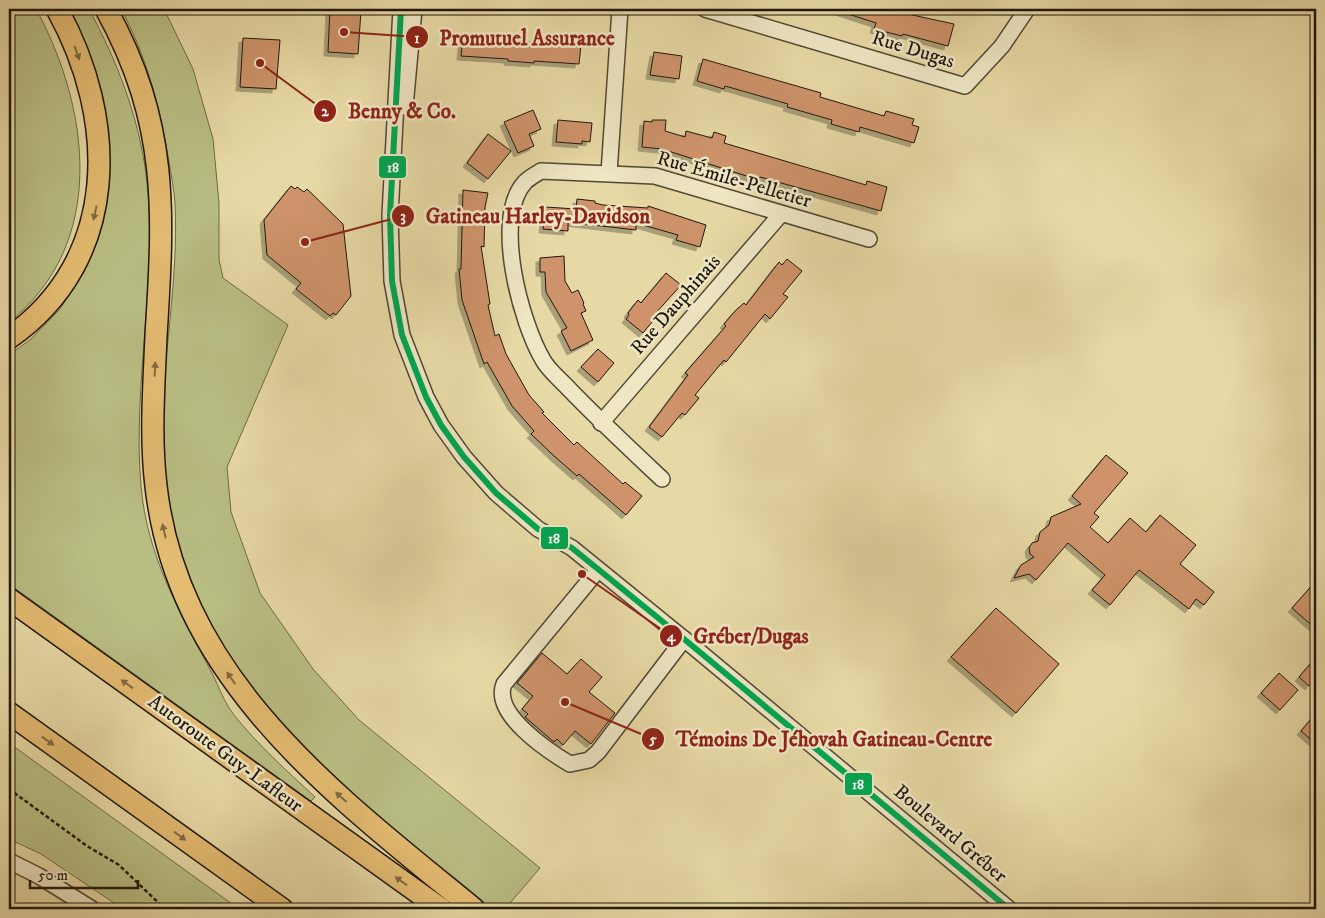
<svg xmlns="http://www.w3.org/2000/svg" width="1325" height="918" font-family="'IM FELL DW Pica',serif">
<style>
.grass{fill:#b9be83;stroke:#6c6a48}
.building{fill:#ce936a;stroke:#1f170e;filter:url(#shadow)}
.lines{fill:none;stroke-linecap:round;stroke-linejoin:round}
.minor-casing{stroke:#514834;stroke-width:18}
.highway-casing{stroke:#1f170e;stroke-width:24}
.path{stroke:#1f170e;stroke-width:2.5;stroke-dasharray:4 2.5;stroke-linecap:butt}
.minor{stroke:#efe6c4;stroke-width:15}
.highway{stroke:#e4bc72;stroke-width:21}
.bus-1-casing{stroke:#efe6c4;stroke-width:10}
.bus-1{stroke:#00a651;stroke-width:6}
.oneway{fill:#826a40}
.labels{text-anchor:middle;dominant-baseline:central;stroke-width:5;stroke-linejoin:round;paint-order:stroke}
.street-label{font-size:20px;fill:#1f170e;stroke:#efe6c4}
.leader{fill:none;stroke:#8f2418;stroke-width:2}
.callout-dot{fill:#8f2418;stroke:#efe6c4;stroke-width:2}
.mark-label{font-size:15px;text-anchor:middle;font-weight:bold;fill:#fff}
.callout-label{font-size:21px;text-anchor:middle;font-weight:bold;fill:#8f2418;stroke:#efe6c4;stroke-width:5;stroke-linejoin:round;paint-order:stroke}
.line-badge{stroke:#efe6c4;stroke-width:2}
.badge-label{font-size:14px;text-anchor:middle;font-weight:bold;fill:#fff}
</style>
<defs>
<filter id="shadow"><feDropShadow dx="-4" dy="4" stdDeviation="0" flood-color="#0004"/></filter>
</defs>
<rect width="100%" height="100%" fill="#e7d9a5"/>
<filter id="stains"><feTurbulence type="fractalNoise" baseFrequency=".004" numOctaves="4"/><feColorMatrix values="0 0 0 0 .2 0 0 0 0 .09 0 0 0 0 .02 0 0 0 .5 -.17"/></filter>
<radialGradient id="worn" r=".72"><stop offset=".6" stop-color="#630" stop-opacity="0"/><stop offset="1" stop-color="#630" stop-opacity=".3"/></radialGradient>
<g class="grass">
<path d="M9 9H36C90 108 108 244 9 322Z"/>
<path d="M65 9H89C117 61 138 115 146 174 159 277 132 382 141 486 147 556 180 613 212 673 219 687 224 702 234 715 258 745 287 771 315 797L311 801 9 584V355L31 339 60 309 84 272 99 229 107 179Z"/>
<path d="M121 9H164L193 69 213 139 219 203V260L223 278 288 325 227 467 231 512 260 593 313 669 359 720 540 868 505 909H490C407 842 321 775 253 692 198 626 163 521 162 436 162 359 179 281 175 203 174 189 171 175 169 162 160 108 147 57 121 9Z"/>
<path d="M9 743 239 909H123L41 854 9 839Z"/>
</g>
<g class="building">
<path d="M330 9 361 11 358 54 328 52Z"/>
<path d="M840 9H885L954 24 948 46 903 34 902 36 874 29 876 23 839 11Z"/>
<path d="M463 35 555 45 556 43 562 42 575 43 581 45 579 64 534 61V63L508 61V59L461 56Z"/>
<path d="M243 38 280 40 276 89 240 87Z"/>
<path d="M654 52 682 56 679 79 650 75Z"/>
<path d="M703 59 821 93 820 97 884 116 886 111 914 119 912 125 919 127 914 143 860 127 859 132 831 124 832 120 787 107 788 104 725 86 724 89 697 81Z"/>
<path d="M533 110 541 129 529 134 534 146 518 153 504 122Z"/>
<path d="M558 120 592 123 590 142 582 141V144L556 142Z"/>
<path d="M652 120H666L665 131 685 137 686 131 712 138 714 132 726 136 724 143 866 185 867 181 887 187 881 211 760 177 759 180 662 149 642 147 644 121 652 122Z"/>
<path d="M488 134 511 151 488 179 467 163Z"/>
<path d="M291 186 295 189 297 187 304 192 307 189 343 224 351 296 336 315 333 313 330 316 296 289 301 283 267 255 264 220Z"/>
<path d="M463 190 488 193 485 207 484 247 481 246 490 304 488 305 495 336 499 334 506 354 529 395 544 412 542 413 574 445 577 442 623 484 625 482 642 496 626 515 579 474 577 476 554 456 531 434 534 431 512 406 487 362 484 364 462 300 459 269H461Z"/>
<path d="M577 199 595 201V203L603 205 648 208V206L706 225 700 247 676 240 678 235 636 223V230L568 222V231L543 229 545 207 576 209Z"/>
<path d="M564 256 565 281 572 293 578 290 584 303 583 304 586 311 581 313 593 340 571 351 561 331 567 328 546 292 545 272H540V258Z"/>
<path d="M787 259 802 271 783 294 788 297 770 319 765 314 726 362 724 360 695 395 699 398 685 415 682 413 662 437 649 427 688 375 685 373 726 326 724 324 735 311 744 303 746 305 779 262 782 265Z"/>
<path d="M666 273 681 285 655 314 657 316 643 333 626 319 629 315 628 313 638 300 641 303Z"/>
<path d="M598 349 614 363 598 382 581 367Z"/>
<path d="M1106 455 1128 473 1094 513 1099 517 1090 527 1108 543 1130 518 1146 532 1160 515 1196 545 1180 564 1214 592 1204 605 1196 599 1189 609 1139 570 1110 605 1092 590 1105 575 1068 543 1036 580 1029 574 1014 578 1021 565 1034 557 1030 554 1029 548 1032 543 1038 541 1040 532 1049 525 1051 517 1081 504 1072 496Z"/>
<path d="M1316 581V629L1292 608Z"/>
<path d="M996 608 1059 664 1016 713 951 657Z"/>
<path d="M542 653 567 674 581 659 602 677 589 692 615 713 591 744 575 731 563 745 557 739 554 742 525 717 528 714 522 709 533 696 517 683Z"/>
<path d="M1316 657V677L1309 686 1299 677Z"/>
<path d="M1279 673 1298 690 1280 710 1261 693Z"/>
<path d="M1316 713V744L1301 731Z"/>
</g>
<g class="lines">
<defs>
<g id="minor">
<path d="M401 9 390 215 392 281 402 335 426 397 441 425 464 457 496 493 538 529 572 548 684 639 1009 909"/>
<path d="M705 9 965 86 1002 46 1027 9"/>
<path d="M405 107 414 9"/>
<path d="M609 173 620 9"/>
<path d="M601 423 781 214"/>
<path d="M662 479C630 449 599 420 569 389 561 380 549 371 543 360 521 323 492 218 525 182 529 178 536 174 541 171L655 176 869 239"/>
<path d="M598 570 504 684C492 714 548 751 570 764L589 760 598 752 684 639"/>
<path d="M9 861 39 876 92 909"/>
</g>
<g id="highway">
<path d="M106 9C169 124 164 210 156 336 154 386 150 436 156 486 178 680 335 795 474 909"/>
<path d="M9 338C121 260 118 119 57 9"/>
<path d="M9 599 441 909"/>
<path d="M9 713 282 909"/>
</g>
</defs>
<use href="#minor" class="minor-casing"/>
<use href="#highway" class="highway-casing"/>
<g class="path">
<path d="M430 12V9"/>
<path d="M9 789 87 846 119 865 165 909"/>
</g>
<use href="#minor" class="minor"/>
<use href="#highway" class="highway"/>
<defs>
<path id="bus-1" d="M401 9 390 215 392 281 402 335 426 397 441 425 464 457 496 493 538 529 572 548 684 639 1009 909"/>
</defs>
<use href="#bus-1" class="bus-1-casing"/>
<use href="#bus-1" class="bus-1"/>
</g>
<defs><path id="oneway-solid" d="M-6-.8H1V-3.2L6.5 0L1 3.2V.8H-6Z" transform="scale(1.25)"/></defs>
<g class="oneway">
<use href="#oneway-solid" transform="translate(77 53) rotate(70)"/>
<use href="#oneway-solid" transform="translate(95 213) rotate(102)"/>
<use href="#oneway-solid" transform="translate(155 369) rotate(-87)"/>
<use href="#oneway-solid" transform="translate(164 531) rotate(-103)"/>
<use href="#oneway-solid" transform="translate(231 678) rotate(-125)"/>
<use href="#oneway-solid" transform="translate(127 684) rotate(-144)"/>
<use href="#oneway-solid" transform="translate(48 741) rotate(36)"/>
<use href="#oneway-solid" transform="translate(341 797) rotate(-138)"/>
<use href="#oneway-solid" transform="translate(180 836) rotate(36)"/>
<use href="#oneway-solid" transform="translate(401 881) rotate(-144)"/>
</g>
<g class="labels">
<g class="street-label">
<text transform="translate(913 50) rotate(17)">Rue Dugas</text>
<text transform="translate(734 180) rotate(16)">Rue Émile-Pelletier</text>
<text transform="translate(676 305) rotate(-49)">Rue Dauphinais</text>
<text transform="translate(225 754) rotate(36)">Autoroute Guy-Lafleur</text>
<text transform="translate(950 834) rotate(40)">Boulevard Gréber</text>
</g>
</g>
<path class="leader" d="M344 32L417 37M260 63L325 111M305 242L403 216M582 574L671 636M565 702L653 739"/>
<g class="callout-dot">
<circle cx="344" cy="32" r="5"/>
<circle cx="260" cy="63" r="5"/>
<circle cx="305" cy="242" r="5"/>
<circle cx="582" cy="574" r="5"/>
<circle cx="565" cy="702" r="5"/>
<circle cx="417" cy="37" r="12"/>
<circle cx="325" cy="111" r="12"/>
<circle cx="403" cy="216" r="12"/>
<circle cx="671" cy="636" r="12"/>
<circle cx="653" cy="739" r="12"/>
</g>
<g class="mark-label">
<text x="417" y="43">1</text>
<text x="325" y="116">2</text>
<text x="403" y="221">3</text>
<text x="671" y="641">4</text>
<text x="653" y="744">5</text>
</g>
<g class="callout-label">
<text x="527" y="45">Promutuel Assurance</text>
<text x="402" y="118">Benny &amp; Co.</text>
<text x="538" y="223">Gatineau Harley-Davidson</text>
<text x="751" y="643">Gréber/Dugas</text>
<text x="834" y="746">Témoins De Jéhovah Gatineau-Centre</text>
</g>
<g class="line-badge">
<rect x="378" y="155" width="29" height="24" rx="5" fill="#00a651"/>
<rect x="540" y="526" width="29" height="24" rx="5" fill="#00a651"/>
<rect x="844" y="772" width="29" height="24" rx="5" fill="#00a651"/>
</g>
<g class="badge-label">
<text x="393" y="172">18</text>
<text x="554" y="543">18</text>
<text x="858" y="789">18</text>
</g>
<rect width="1325" height="918" fill="none" stroke="#e7d9a5" stroke-width="30"/>
<rect x="10" y="10" width="1305" height="898" fill="none" stroke="#1f170e" stroke-width="2.5"/>
<rect x="15" y="15" width="1295" height="888" fill="none" stroke="#1f170e"/>
<path d="M30 880v8h108v-8" fill="none" stroke="#1f170e" stroke-width="2.5"/>
<text x="38" y="880" font-size="15" fill="#1f170e" stroke="#efe6c4" stroke-width="4" paint-order="stroke">50 m</text>
<rect width="100%" height="100%" filter="url(#stains)"/>
<rect width="100%" height="100%" fill="url(#worn)"/>
</svg>
